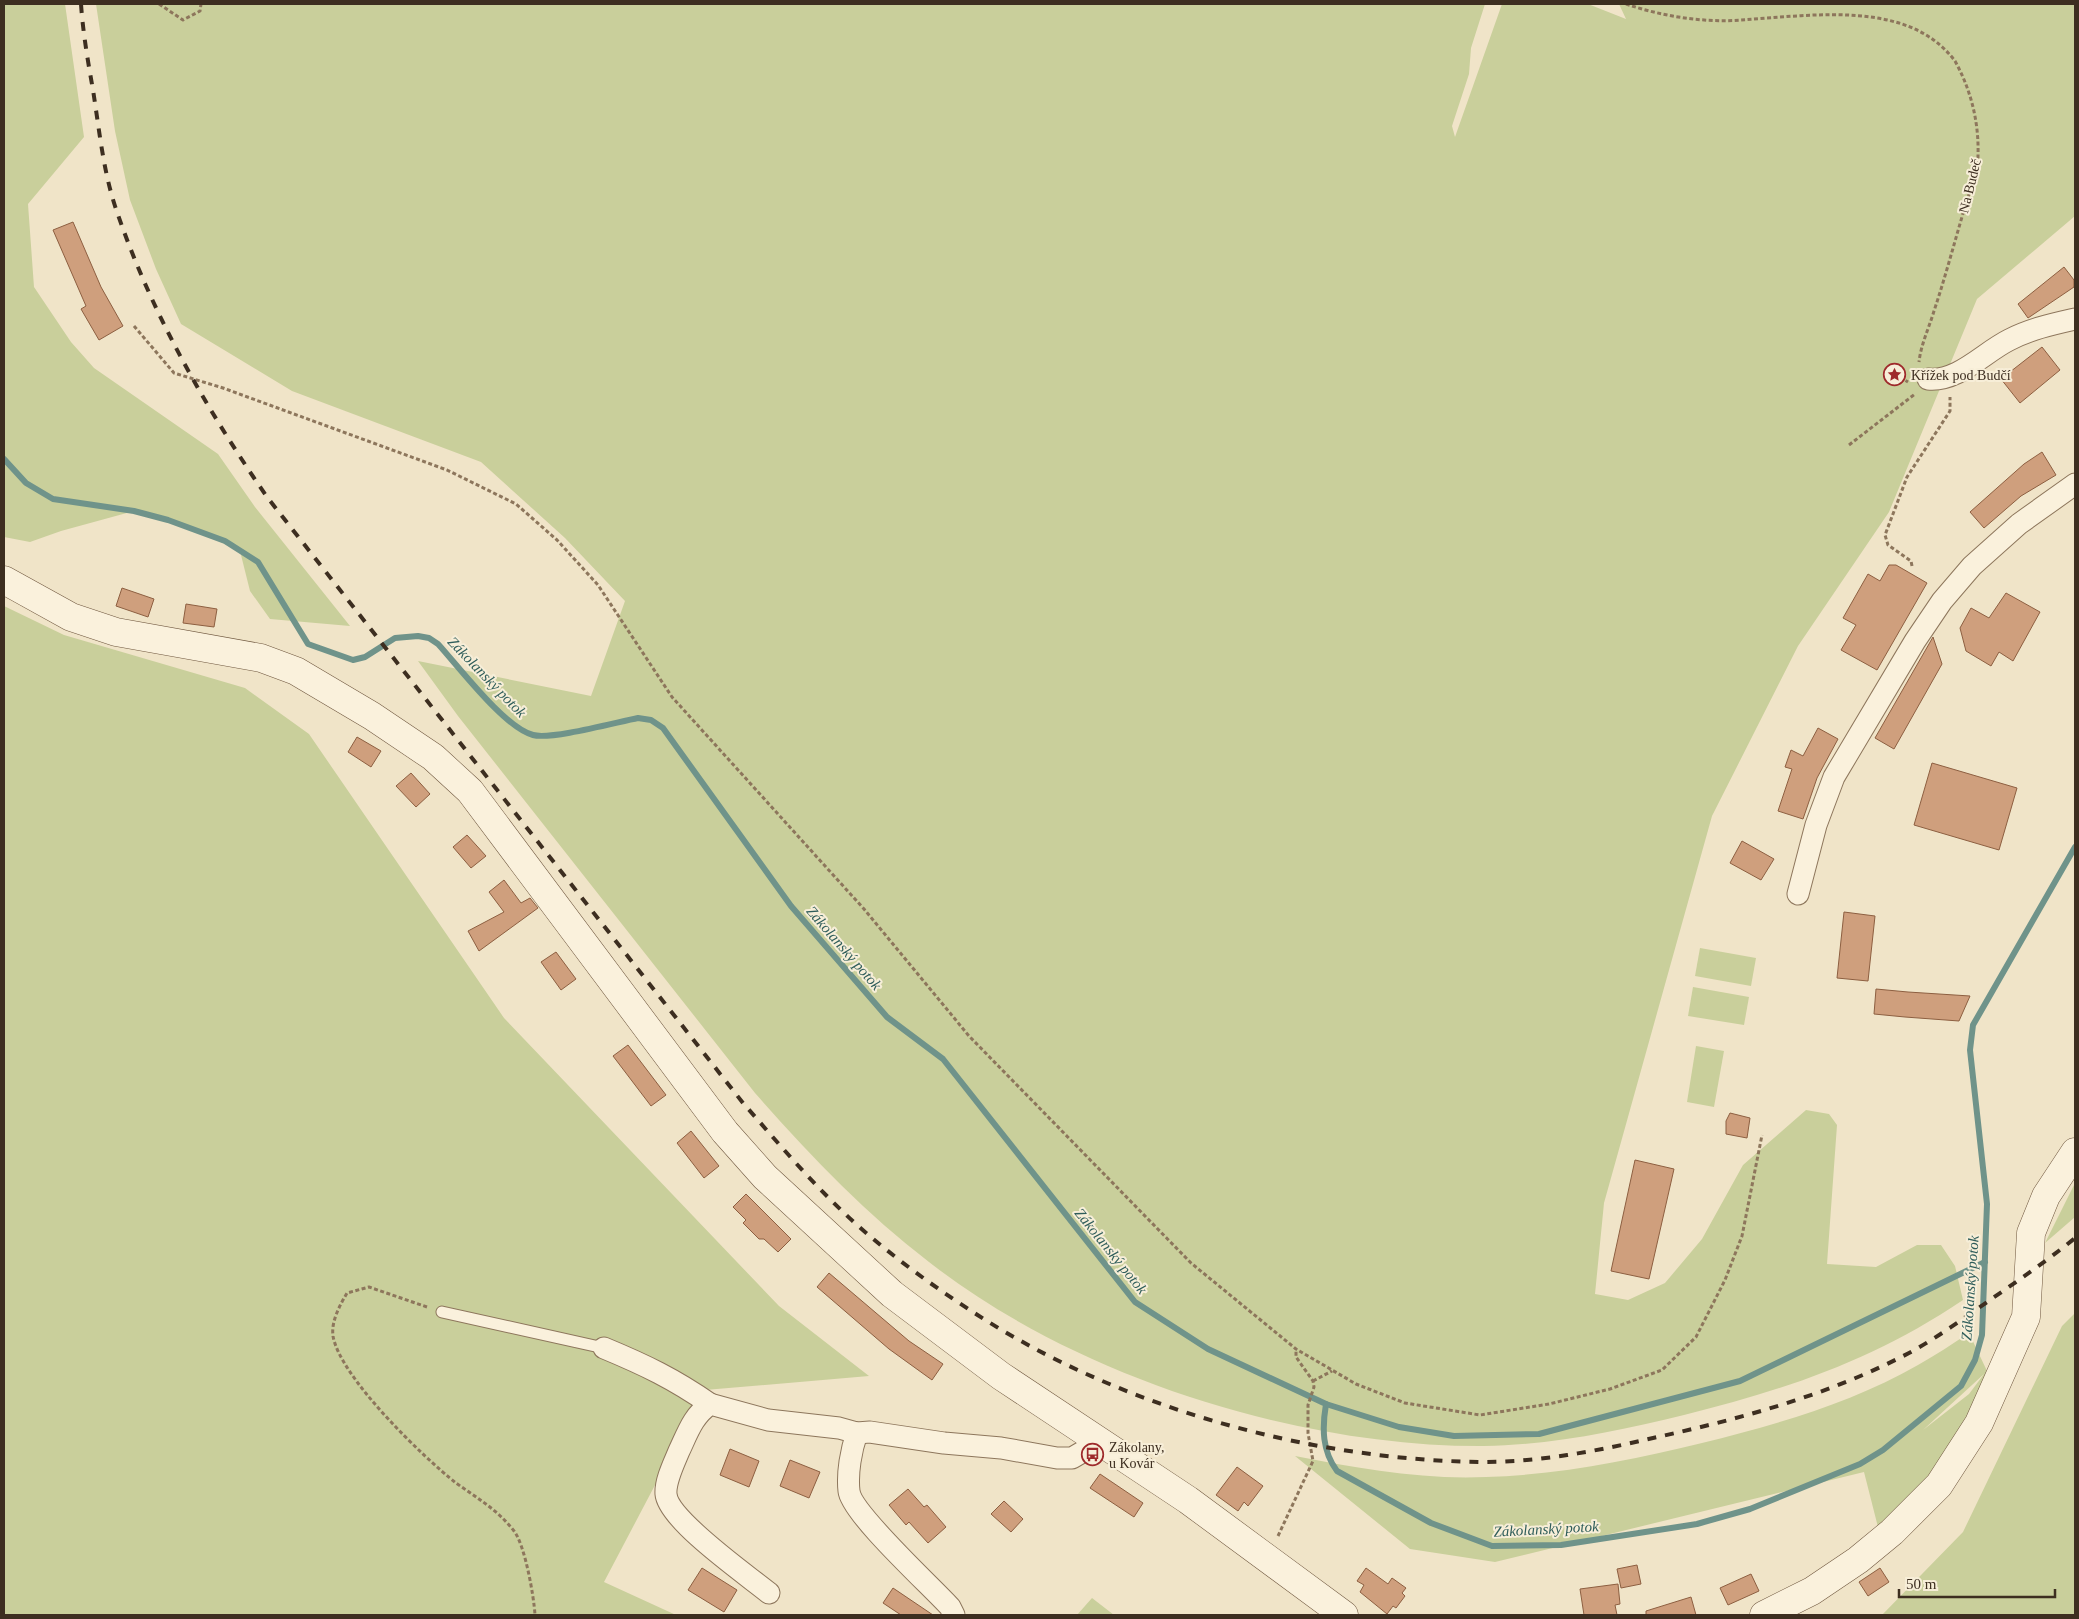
<svg xmlns="http://www.w3.org/2000/svg" width="2079" height="1619" font-family="'Times New Roman',serif">
<style>
.green{fill:#c9cf9b;fill-rule:evenodd}
.lines{fill:none;stroke-linecap:round;stroke-linejoin:round}
.stream{stroke:#6f938a;stroke-width:6}
.building{fill:#cf9f7d;stroke:#8d5f41}
.service-casing{stroke:#8d765c;stroke-width:13}
.minor-casing{stroke:#8d765c;stroke-width:23}
.secondary-casing{stroke:#6f573f;stroke-width:29}
.path{stroke:#8d765c;stroke-width:3;stroke-dasharray:4 2.5;stroke-linecap:butt}
.service{stroke:#faf1dc;stroke-width:11}
.minor{stroke:#faf1dc;stroke-width:21}
.secondary{stroke:#faf1dc;stroke-width:28}
.rail{stroke:#3d2e20;stroke-width:4;stroke-dasharray:9 9;stroke-linecap:butt}
.labels{text-anchor:middle;dominant-baseline:central;stroke-width:4;stroke-linejoin:round;paint-order:stroke}
.street-label{font-size:14px;fill:#3d2e20;stroke:#f7eed8}
.poi-label{font-size:14px;fill:#3d2e20;stroke:#f7eed8;text-anchor:start}
.water-label{font-size:15px;font-style:italic;fill:#2f5d5a;stroke:#f7eed8}
</style>
<rect width="100%" height="100%" fill="#f0e4c8"/>
<g class="green">
<path d="M4 4H65L84 137 28 204 34 287 71 342 94 368 218 454 255 507 350 626 270 619 250 591 240 551 188 527 134 511 61 531 30 542 4 537Z"/>
<path d="M96 4H1485L1471 48 1469 74 1452 126 1455 137 1502 4H1588L1626 19 1619 4H2075V216L1977 299 1889 512 1798 646 1712 816 1604 1203 1595 1294 1628 1300 1665 1283 1702 1239 1743 1165 1806 1110 1829 1114 1837 1125 1827 1264 1876 1267 1917 1245H1941L1955 1266 1963 1300C1874 1360 1788 1389 1684 1415 1619 1431 1552 1445 1484 1446 1298 1447 1076 1377 929 1262 864 1212 809 1154 755 1093L458 716 418 661 591 696 625 601 565 538 481 462 292 391 181 324 156 269 130 200 115 131Z"/>
<path d="M4 606 64 635 245 688 309 734 504 1018 779 1306 869 1376 705 1390 604 1582 676 1615H4Z"/>
<path d="M1700 948 1756 958 1751 986 1695 976Z"/>
<path d="M1693 987 1749 997 1744 1025 1688 1016Z"/>
<path d="M1696 1046 1724 1051 1714 1107 1687 1102Z"/>
<path d="M2075 1183V1217L2045 1243Z"/>
<path d="M2075 1313V1615H1882L1963 1532 2062 1326Z"/>
<path d="M1969 1333 1987 1371 1964 1424 1931 1478 1879 1531 1864 1472 1495 1562 1410 1549 1295 1456C1357 1468 1422 1480 1486 1477 1560 1475 1631 1460 1702 1443 1775 1425 1852 1403 1918 1365 1936 1355 1952 1344 1969 1333ZM1984 1374 1969 1394 1923 1430Z"/>
<path d="M1092 1598 1114 1615H1077Z"/>
</g>
<g class="lines">
<g class="stream">
<path d="M4 459 26 483 53 499 134 511 168 520 225 541 258 562 308 644 353 660 365 657 395 638 418 636 429 638 438 644C459 667 505 728 533 735 551 740 617 722 638 718L651 720 663 728 791 906 887 1017 943 1059 1135 1302 1208 1349 1326 1404C1322 1428 1322 1451 1337 1471L1431 1523 1492 1546 1561 1545 1697 1524 1750 1509 1860 1464 1883 1450 1961 1386 1975 1360 1982 1335 1987 1204 1970 1050 1973 1025 2075 847"/>
<path d="M1326 1404 1399 1427 1454 1436 1539 1434 1740 1381 1985 1262"/>
</g>
</g>
<g class="building">
<path d="M73 222 101 287 123 326 99 340 81 309 86 306 53 230Z"/>
<path d="M2064 267 2074 280V287L2028 318 2018 304Z"/>
<path d="M2042 347 2060 370 2020 403 2001 379Z"/>
<path d="M2042 452 2056 475 2021 496 1984 528 1970 512 2024 464Z"/>
<path d="M1889 565H1896L1927 583 1877 670 1841 650 1856 625 1843 618 1868 574 1880 581Z"/>
<path d="M122 588 154 599 148 617 116 606Z"/>
<path d="M2006 593 2040 612 2013 661 1999 652 1991 666 1966 651 1960 628 1971 608 1989 618Z"/>
<path d="M186 604 217 609 214 627 183 623Z"/>
<path d="M1933 637 1942 664 1894 749 1875 738Z"/>
<path d="M1818 728 1838 739 1817 778 1803 819 1778 811 1792 769 1785 767 1791 750 1803 756Z"/>
<path d="M357 737 381 751 371 767 348 752Z"/>
<path d="M1932 763 2017 788 1999 850 1914 825Z"/>
<path d="M411 773 430 794 416 807 396 786Z"/>
<path d="M467 835 486 856 471 868 453 847Z"/>
<path d="M1742 841 1774 859 1761 880 1730 863Z"/>
<path d="M504 880 521 903 530 898 538 908 479 951 468 931 504 912 489 892Z"/>
<path d="M1844 912 1875 916 1868 981 1837 978Z"/>
<path d="M556 952 576 979 561 990 541 962Z"/>
<path d="M1876 989 1908 992 1970 996 1959 1021 1905 1017 1874 1014Z"/>
<path d="M628 1045 666 1095 651 1106 613 1056Z"/>
<path d="M1730 1113 1750 1118 1747 1138 1726 1134V1121Z"/>
<path d="M691 1131 719 1166 704 1178 677 1143Z"/>
<path d="M1635 1160 1674 1169 1649 1279 1611 1271Z"/>
<path d="M746 1194 791 1239 778 1252 764 1239H759L743 1223 746 1220 733 1207Z"/>
<path d="M829 1273 909 1341 943 1364 932 1380 889 1349 817 1287Z"/>
<path d="M730 1449 759 1461 749 1487 720 1475Z"/>
<path d="M790 1460 820 1472 809 1498 780 1486Z"/>
<path d="M1237 1467 1263 1486 1248 1506 1244 1502 1238 1511 1216 1495Z"/>
<path d="M1100 1474 1143 1503 1134 1517 1090 1488Z"/>
<path d="M908 1489 924 1507 927 1505 946 1527 928 1543 909 1522 906 1525 889 1505Z"/>
<path d="M1004 1501 1023 1519 1011 1532 991 1514Z"/>
<path d="M1637 1565 1641 1584 1621 1588 1617 1569Z"/>
<path d="M702 1568 737 1590 724 1612 688 1590Z"/>
<path d="M1366 1568 1388 1584 1392 1578 1406 1588 1402 1593 1405 1596 1396 1608 1393 1606 1387 1614 1360 1592 1364 1585 1357 1581Z"/>
<path d="M1880 1568 1889 1582 1868 1596 1859 1582Z"/>
<path d="M1751 1574 1759 1591 1728 1605 1720 1588Z"/>
<path d="M1618 1584 1620 1604 1615 1605 1617 1615H1584L1580 1589Z"/>
<path d="M893 1588 933 1615H901L883 1603Z"/>
<path d="M1691 1597 1696 1615H1646V1611Z"/>
</g>
<g class="lines">
<defs>
<path id="service" d="M442 1312 604 1348"/>
<g id="minor">
<path d="M1928 379C1958 382 1983 353 2009 340 2030 329 2053 324 2075 319"/>
<path d="M1798 894 1816 825 1834 777 1915 641 1942 601 1972 566 2019 524 2075 484"/>
<path d="M604 1348C645 1365 674 1379 710 1404"/>
<path d="M857 1433C851 1450 847 1473 849 1491 851 1513 931 1586 950 1607L954 1615"/>
<path d="M769 1593C747 1575 668 1520 666 1494 665 1481 674 1463 679 1451 688 1432 693 1416 710 1404L768 1420 839 1428 857 1433 870 1432 944 1443 1001 1448 1057 1458H1072L1084 1451 1095 1439"/>
</g>
<g id="secondary">
<path d="M4 580 71 617 116 632 261 658 296 671 372 716 433 757 470 791 725 1132 765 1177 892 1294 1001 1376 1188 1500 1344 1615"/>
<path d="M1764 1615 1812 1591 1858 1560 1892 1532 1939 1485 1979 1423 2026 1317 2031 1233 2046 1196 2075 1152"/>
</g>
</defs>
<use href="#service" class="service-casing"/>
<use href="#minor" class="minor-casing"/>
<use href="#secondary" class="secondary-casing"/>
<g class="path">
<path d="M159 4 183 20 200 11 201 4"/>
<path d="M1626 4C1661 16 1703 23 1741 20 1817 15 1909 0 1955 61 1971 90 1979 122 1978 155 1978 173 1969 193 1964 210 1954 244 1945 278 1934 311 1929 328 1921 344 1919 362"/>
<path d="M134 326 174 373 223 388 447 470 516 504 557 540 598 585 672 697 864 909 969 1036 1191 1263 1296 1349 1356 1384 1405 1403 1480 1415 1549 1404 1610 1389 1662 1370 1696 1337 1725 1280 1742 1236 1762 1135"/>
<path d="M1900 377 1908 382"/>
<path d="M1849 445 1915 394"/>
<path d="M1912 566 1911 561 1888 545 1885 535 1907 477 1950 411V397"/>
<path d="M427 1307 369 1287 347 1293C340 1305 331 1321 333 1336 340 1377 422 1456 456 1483 477 1498 498 1510 514 1531 525 1545 534 1597 535 1615"/>
<path d="M1313 1381 1332 1371"/>
<path d="M1278 1536 1313 1461 1308 1433V1405L1314 1387 1313 1381 1296 1357V1349"/>
</g>
<use href="#service" class="service"/>
<use href="#minor" class="minor"/>
<use href="#secondary" class="secondary"/>
<path class="rail" d="M81 4C83 33 88 62 93 90 99 128 103 169 115 206 150 311 205 407 267 497L743 1103C779 1144 815 1187 856 1224 893 1257 934 1287 976 1314 1121 1408 1310 1460 1482 1462 1540 1462 1597 1451 1653 1438 1740 1419 1829 1395 1909 1353 1937 1338 1964 1318 1990 1300 2019 1280 2048 1260 2075 1238"/>
</g>
<defs>
<symbol id="sight-ring" viewBox="-11 -11 22 22"><circle r="9.5" fill="#f7eed8" stroke="#9e2a2b" stroke-width="1.5"/><path d="M0-6L1.8-2.2L6-1.7L2.9 1.2L3.7 5.4L0 3.3L-3.7 5.4L-2.9 1.2L-6-1.7L-1.8-2.2Z" fill="#9e2a2b"/></symbol>
<symbol id="bus-ring" viewBox="-11 -11 22 22"><circle r="9.5" fill="#f7eed8" stroke="#9e2a2b" stroke-width="1.5"/><path d="M-5-6H5V4H4V6H2V4H-2V6H-4V4H-5ZM-3.5-4V0h7V-4ZM-3.5 1.2v1.5H-2V1.2ZM2 1.2v1.5H3.5V1.2Z" fill="#9e2a2b"/></symbol>
</defs>
<g fill-rule="evenodd">
<use href="#sight-ring" x="1882" y="362" width="25" height="25"/>
<use href="#bus-ring" x="1080" y="1442" width="25" height="25"/>
</g>
<g class="labels">
<g class="street-label">
<text transform="translate(1970 186) rotate(-76)">Na Budeč</text>
</g>
<g class="poi-label">
<text x="1911" y="375">Křížek pod Budčí</text>
<text x="1109" y="1447">Zákolany,<tspan x="1109" dy="16">u Kovár</tspan></text>
</g>
<g class="water-label">
<text transform="translate(487 677) rotate(46)">Zákolanský potok</text>
<text transform="translate(844 948) rotate(49)">Zákolanský potok</text>
<text transform="translate(1111 1251) rotate(51)">Zákolanský potok</text>
<text transform="translate(1970 1288) rotate(-86)">Zákolanský potok</text>
<text transform="translate(1546 1529) rotate(-3)">Zákolanský potok</text>
</g>
</g>
<rect width="2079" height="1619" fill="none" stroke="#3d2e20" stroke-width="10"/>
<path d="M1899 1589v8h156v-8" fill="none" stroke="#3d2e20" stroke-width="2.5"/>
<text x="1906" y="1589" font-size="15" fill="#3d2e20" stroke="#f7eed8" stroke-width="4" paint-order="stroke">50 m</text>
</svg>
